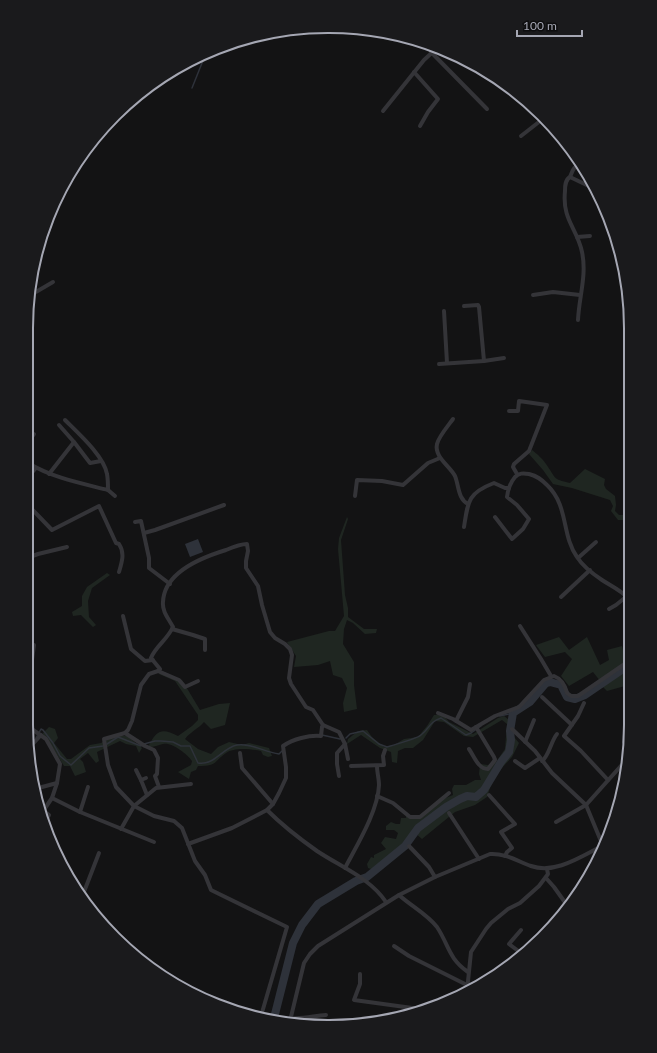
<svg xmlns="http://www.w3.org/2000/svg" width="657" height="1053" font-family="Lato,sans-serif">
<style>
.green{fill:#1f2621}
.water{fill:#2e323a}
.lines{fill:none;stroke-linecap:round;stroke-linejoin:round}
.stream{stroke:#2e323a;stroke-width:1.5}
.river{stroke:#2e323a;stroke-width:8}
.street{stroke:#343438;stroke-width:4}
.rim{fill:none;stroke:#a5a7b3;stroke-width:2}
</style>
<rect width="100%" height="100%" fill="#131314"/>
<!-- green -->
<g class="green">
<path d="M532 450C537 454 543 459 546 464 556 478 552 479 570 483L585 469 605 479 604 485 606 489 615 496 616 505 615 511 619 515H627L629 512V520H618L611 511 613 506 610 500 572 488 553 484 543 470 529 454Z"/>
<path d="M347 517 348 519 341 540 345 595 348 608V617L364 629H377L376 633 365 634 353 623 347 620 344 629 343 644 354 662V685L357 709 344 712 343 703 347 688 342 678 333 675 330 661 318 665 294 667 296 656 287 642 329 631H335L344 616 338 549 339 538Z"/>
<path d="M107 573 110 575 92 588 88 601 89 617 96 625 93 627 81 615 73 616 72 612 82 606V596L87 587Z"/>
<path d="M559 637 569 650 587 637 600 665 609 660 607 650 622 646 625 659 629 658V690L625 686 607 691 603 687 591 694V688L601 682 593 672 569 686 561 676 572 659 565 652 545 657 536 645Z"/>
<path d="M162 671 182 680 200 710 219 704 230 703 225 725 211 729 204 722C198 729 190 732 185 739L198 749 211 754 218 747 229 742 242 745 249 743 269 748 272 756 268 757 263 755 261 751C251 749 234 747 226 753 213 762 218 766 198 766L196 770 191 772 189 779 178 772 191 765 192 761C187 754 172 742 163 744 157 745 156 747 148 747 156 731 161 727 178 736L192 726 198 720V715L175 681 159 674Z"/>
<path d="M434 715H443L449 722 473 734 498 718 504 716 508 719 510 732 519 743 512 757 501 769 492 782 487 797 475 805 455 812 422 839 415 833 425 823 436 819 444 809H449L463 796 470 799 463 795 453 804 449 802 447 806 417 828 397 852 384 860 381 865 374 870 368 868 367 864 371 857 374 858V855L386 849 381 843 385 837 396 839 398 833 394 830H386V826L391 822 396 824H400L401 818H406V815L419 817 443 799 453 795 452 789 454 785H466L475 780H481L479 774 480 764 488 765 492 762V760L497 758 496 762 505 749 507 724 502 720 473 737 464 736 444 722 435 721 423 740 413 748H405L398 751 397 763 392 762 391 752 380 748 361 735 347 744 348 739 358 731 367 730 372 737 384 747 394 745 404 739 418 737 427 726Z"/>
<path d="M49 727 55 729 58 738 54 743 67 759H71L90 745 101 743 113 736H127L142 748 139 753 136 746 126 744 120 741 97 752 99 761 96 763 88 753 80 759 83 762 86 772 75 776 70 766H64L51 745 42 737 43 733Z"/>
</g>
<!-- water -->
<path class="water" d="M198 539 203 552 190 557 185 544Z"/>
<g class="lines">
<!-- stream -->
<g class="stream">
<path d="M192 88 206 53"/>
<path d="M500 716 513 713"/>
<path d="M322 735 340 739"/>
<path d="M36 738 41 729 43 730 53 743 60 756 71 765 89 748 103 746"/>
<path d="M346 738 350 734 363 731 379 744 387 747C394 745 418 738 421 735 430 728 429 722 441 718L466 735 471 733 481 726"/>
<path d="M107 744 118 737 141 746"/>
<path d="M144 744 155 741H161L173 742 181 746H190L198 763C214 766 222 748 237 745 252 743 264 752 279 754L282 751"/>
</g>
<!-- river -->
<path class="river" d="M274 1018 293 943 302 925 318 904 356 881 367 877 405 846 418 828 446 807 460 799 467 796 476 797 484 790 501 762 509 752 511 740 510 731 513 713 530 702 546 683 550 682 561 685 567 697 575 699 585 695 629 665"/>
<!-- street -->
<g class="street">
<path d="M431 52 487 109"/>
<path d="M414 72 438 99 428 112 420 126"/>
<path d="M383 111 424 60 437 48"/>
<path d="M521 136 544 118"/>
<path d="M570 177C573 170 573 166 581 165"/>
<path d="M577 237 590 236"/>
<path d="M533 295 553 292 580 295"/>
<path d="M29 296 53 282"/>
<path d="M464 306 478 305 479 307 484 361"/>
<path d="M444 311 447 363"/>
<path d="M578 320C579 297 587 275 582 252 577 228 562 220 565 191 565 186 565 180 570 177L595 189"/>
<path d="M28 334 32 333"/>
<path d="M439 364 484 361 504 358"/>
<path d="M509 411H518L519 401 547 405 529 451 514 464 513 467 517 474"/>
<path d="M453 419C448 426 439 436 437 444 434 457 450 466 455 476 459 486 458 499 468 504"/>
<path d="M65 420C78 433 104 456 107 474 108 479 108 484 108 490L115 496"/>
<path d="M59 425 74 442 90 463 101 461"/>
<path d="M28 442 34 434"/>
<path d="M28 463C53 478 80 483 108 490"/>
<path d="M49 474 74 442"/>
<path d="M27 478 36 468"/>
<path d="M355 496 357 480 382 481 403 485 428 463 440 458"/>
<path d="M27 504 52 530 99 506 116 543 119 544C125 553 122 562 119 572"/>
<path d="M495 517 512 539 523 529 529 519 517 505 507 497C508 489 510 483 515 477 519 473 523 473 529 474 537 476 541 479 547 485 569 506 561 534 577 557 582 565 593 574 602 580 611 586 621 590 629 599"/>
<path d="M135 522 141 521 149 558V568L170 584"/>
<path d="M464 527C468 501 468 493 494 483L505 488H509"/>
<path d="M144 533 155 530 224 505"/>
<path d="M27 558 38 554 67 547"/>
<path d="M578 558 596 542"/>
<path d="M625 594 629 590"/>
<path d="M561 597 590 570"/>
<path d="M609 609 616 605 627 596"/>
<path d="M123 616 131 649 145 661 153 660"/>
<path d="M520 626 541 659 551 676"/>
<path d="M172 629 193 635 205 639V650"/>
<path d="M158 671 179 680 185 687 198 681"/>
<path d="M26 676 30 675 34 645"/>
<path d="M542 697 572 725"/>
<path d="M584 703 578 716 564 736 581 751 608 780"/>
<path d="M438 713 453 719 471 730 495 716 519 707 544 680 554 676C562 679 565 685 567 693L571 696H578L629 661"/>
<path d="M456 721 468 697 470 684"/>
<path d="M26 725 46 739 60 764 57 783 52 798 41 814"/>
<path d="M512 729 535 751 552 773 586 805 603 846"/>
<path d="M628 729 625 734 624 742 629 746"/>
<path d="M125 733 145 746 154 750 158 758 157 774 155 776 159 787"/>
<path d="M525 742 534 720"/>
<path d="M30 747 41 735"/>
<path d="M469 749C474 756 478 769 488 769L495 760 494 757 476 727"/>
<path d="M240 753 242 768 273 804"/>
<path d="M515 761 525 768 540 758"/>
<path d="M542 761C549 756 551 741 557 734"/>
<path d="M351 766 384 765 383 756 385 750"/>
<path d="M136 770 141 780"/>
<path d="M339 776 337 764V753L345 744"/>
<path d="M146 778 141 780 147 795"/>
<path d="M42 787 57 783"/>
<path d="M489 795 515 824 501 832 512 848 507 852 505 856"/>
<path d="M377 796 393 803 410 817H420L449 793"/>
<path d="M52 798 80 812 154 842"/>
<path d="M267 810C282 825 300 839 317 851 341 867 370 878 386 902"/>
<path d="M44 811 49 815 44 826"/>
<path d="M80 812 88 787"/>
<path d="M449 813 479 859"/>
<path d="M556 822 586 805 628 758"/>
<path d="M121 829 134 806 156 788 191 784"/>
<path d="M188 844 232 828 267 810 273 804 279 793 286 778V767L283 746C293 739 309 735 321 736L322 727 323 725"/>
<path d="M409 846 429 867 435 877"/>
<path d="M345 868C357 845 378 811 379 785 379 779 377 772 377 766"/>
<path d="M546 878 554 887 569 908"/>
<path d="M399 895C411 906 427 914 437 927 449 945 448 958 468 972"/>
<path d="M82 897 99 853"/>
<path d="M521 930 509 944 521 953"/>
<path d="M394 946 409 956 467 985"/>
<path d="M360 974V984L354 1000 427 1010"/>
<path d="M467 991 471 952 486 929 491 923 508 909 520 903 539 886 548 874 547 869"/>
<path d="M261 1016 287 927 211 890 205 875 195 861 182 828 174 821 154 816 134 806 116 787 108 765 104 739 125 733 128 730 132 721 141 685 149 674 158 671 160 669 151 658C155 647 167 640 173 627 169 619 162 612 163 602 164 572 203 557 226 550 233 547 240 544 247 544L248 551 246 561V568L258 586 262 605 270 632 275 638 285 644 290 649 292 655 289 678 291 684 306 707 313 710 323 725 339 732 345 744 348 759"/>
<path d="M291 1018C304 1019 313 1016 326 1015"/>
<path d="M290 1021 304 963 310 954 318 946 399 895 435 877 490 854C505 853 517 861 531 866 556 875 583 855 606 844"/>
</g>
</g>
<!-- crop -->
<path d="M0 0H657V1053H0ZM328 33H329A295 295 0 0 1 624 328V725A295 295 0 0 1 329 1020H328A295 295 0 0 1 33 725V328A295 295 0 0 1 328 33Z" fill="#1a1a1c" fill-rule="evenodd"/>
<path class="rim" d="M328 33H329A295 295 0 0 1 624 328V725A295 295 0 0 1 329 1020H328A295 295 0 0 1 33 725V328A295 295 0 0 1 328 33Z"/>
<!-- scale -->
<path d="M517 30v6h65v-6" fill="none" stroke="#a5a7b3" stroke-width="2"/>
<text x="523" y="30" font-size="12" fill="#a5a7b3" stroke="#0e0e0f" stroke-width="3" paint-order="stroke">100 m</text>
</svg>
